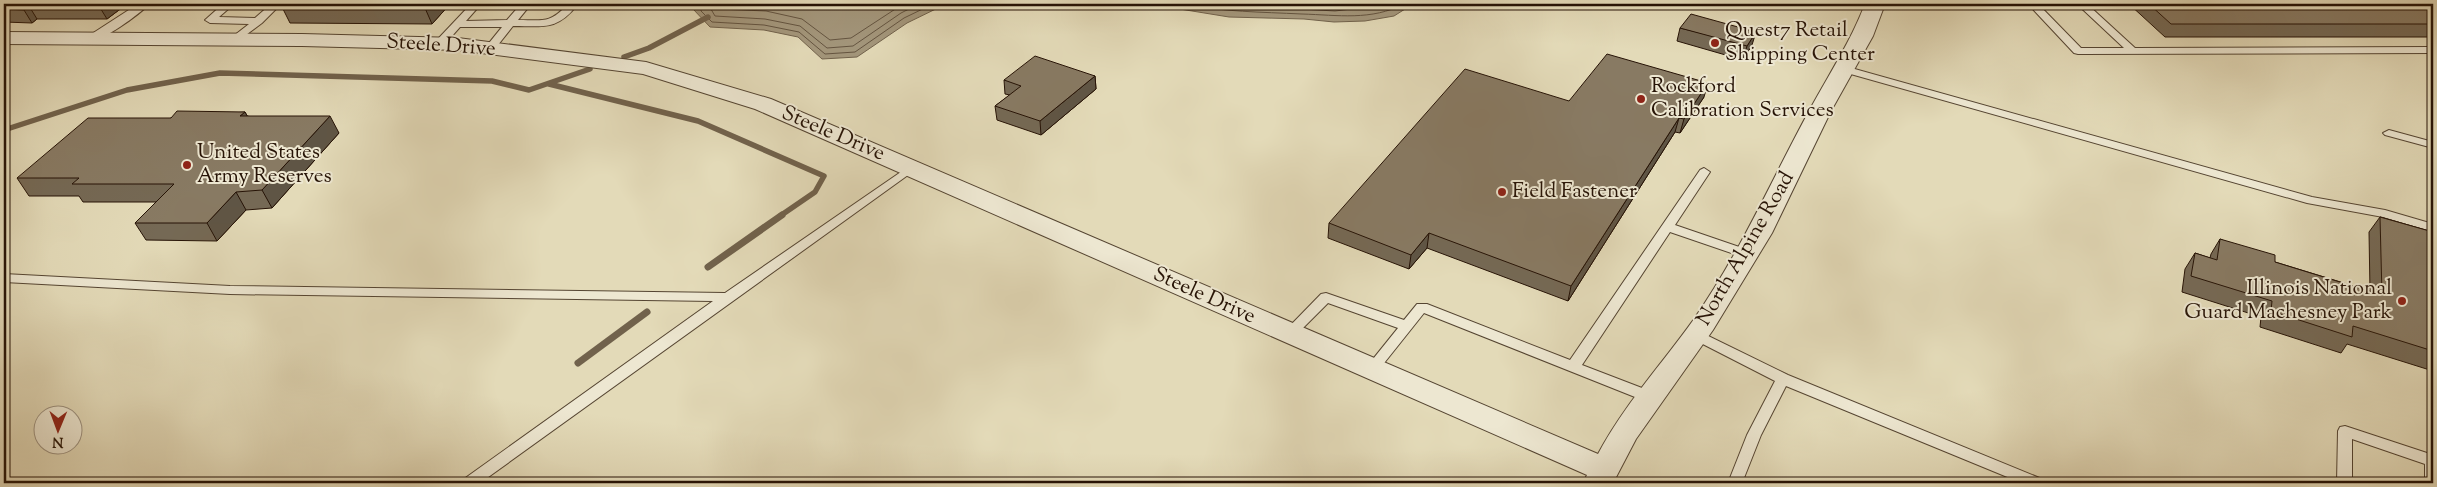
<svg xmlns="http://www.w3.org/2000/svg" width="2437" height="487" font-family="'Sorts Mill Goudy',serif">
<style>
.water{fill:#a3967b;stroke:#71624c}
.lines{fill:none;stroke-linecap:round;stroke-linejoin:round}
.shore{stroke:#645440;stroke-width:1}
.stream-far1{stroke:#71624c;stroke-width:5.5}
.stream{stroke:#71624c;stroke-width:7}
.service-casing{stroke:#554532;stroke-width:2}
.minor-casing{stroke:#554532;stroke-width:2}
.service{fill:#ede7d1;fill-rule:evenodd}
.minor{fill:#ede7d1;fill-rule:evenodd}
.wall{fill:#756955;stroke:#261306}
.shaded-wall{fill:#5f5545;stroke:#261306}
.building{fill:#887a63;stroke:#261306}
.poi-dot{fill:#8f2418;stroke:#ede7d1;stroke-width:2}
.labels{text-anchor:middle;dominant-baseline:central;stroke-width:4;stroke-linejoin:round;paint-order:stroke}
.poi-label{font-size:21px;fill:#261306;stroke:#ede7d1;text-anchor:start}
.street-label{font-size:21px;fill:#261306;stroke:#ede7d1}
</style>
<rect width="100%" height="100%" fill="#e3dab8"/>
<filter id="stains"><feTurbulence type="fractalNoise" baseFrequency=".004" numOctaves="4"/><feColorMatrix values="0 0 0 0 .2 0 0 0 0 .09 0 0 0 0 .02 0 0 0 .5 -.17"/></filter>
<radialGradient id="worn" r=".72"><stop offset=".6" stop-color="#630" stop-opacity="0"/><stop offset="1" stop-color="#630" stop-opacity=".3"/></radialGradient>
<!-- water -->
<g class="water">
<path d="M699 4H946L907 23 857 57 822 59 798 37 764 30 710 27 693 9Z"/>
<path d="M1149 4H1413L1394 16 1365 21 1334 22 1304 19 1229 17Z"/>
</g>
<g class="lines">
<!-- shore -->
<g class="shore">
<path d="M702 4 701 11 712 22 764 25 799 32 825 54 855 52 904 18 933 4"/>
<path d="M708 4 715 16 765 19 800 26 827 48 853 46 901 13 919 4"/>
<path d="M716 4 719 9 766 11 802 19 830 40 851 38 903 4"/>
<path d="M1183 4C1225 12 1260 12 1302 14 1338 15 1371 21 1404 4"/>
<path d="M1217 4 1335 11 1392 4"/>
</g>
<!-- stream-far1 -->
<g class="stream-far1">
<path d="M624 57 649 48 708 17"/>
<path d="M549 84 698 121 824 176 815 192 780 216"/>
<path d="M4 130 127 90 220 73 492 81 529 90 590 69"/>
</g>
<!-- stream -->
<g class="stream">
<path d="M708 267 782 215"/>
<path d="M578 363 647 312"/>
</g>
<!-- service casing -->
<g class="service-casing">
<g id="service">
<path d="M138 4H149C140 14 99 44 87 41V37Z"/>
<path d="M223 4H234L219 17 255 18 271 4H281L262 23 235 43 230 40 231 38 249 24 210 23 205 20Z"/>
<path d="M471 4H481L466 21 507 20 521 4H531L518 20C543 20 550 24 568 4H578C557 31 544 26 513 26L494 50H486L485 48 502 27H460L444 45H436V41Z"/>
<path d="M2028 4H2038L2081 48H2124L2077 4H2087L2135 48 2433 47V53L2078 54 2074 53Z"/>
<path d="M1844 66 2312 197 2385 210 2433 224V232L2383 217 2307 203 1840 71V67Z"/>
<path d="M2389 130 2433 142V148L2385 135 2383 133Z"/>
<path d="M911 165 915 166 917 168 915 170 480 483H461L464 479 713 301 230 294 4 282V274L230 286 725 293Z"/>
<path d="M1704 168 1710 172 1675 225 1751 251 1753 254 1751 257H1743L1670 232 1582 365 1655 393 1657 397 1655 401H1645L1424 313 1377 372H1367L1365 369 1398 328 1328 303 1295 336H1285L1283 333 1321 294 1326 293 1404 320 1417 304H1427L1570 360 1700 170Z"/>
<path d="M1696 330 1788 375 2042 479 2045 483H2022L1786 386 1761 435 1742 483H1728L1747 435 1775 381 1691 338 1689 335 1691 332Z"/>
<path d="M2345 426 2433 455V483H2427L2425 481V464L2352 439V483H2337L2338 431 2340 427Z"/>
</g>
</g>
<!-- minor casing -->
<g class="minor-casing">
<path id="minor" d="M1865 4H1885L1873 36 1831 111 1772 233 1713 330 1636 439 1613 483H1583L1587 475 755 109 643 74 458 50 302 46 4 44V32L302 34 458 38 646 62 771 99 1598 454C1624 405 1662 364 1694 319 1740 253 1771 181 1809 111 1829 74 1850 43 1865 4Z"/>
</g>
<!-- service -->
<use href="#service" class="service"/>
<!-- minor -->
<use href="#minor" class="minor"/>
</g>
<!-- wall -->
<g class="wall">
<path d="M4 4H127L107 19H37L32 23 4 22Z"/>
<path d="M286 4H450L432 24 290 23 282 7Z"/>
<path d="M1781 4H1798L1797 6Z"/>
<path d="M2129 4H2426L2433 9V37H2165Z"/>
<path d="M1680 28 1752 45 1743 60 1677 41Z"/>
<path d="M1095 76 1096 89 1041 135 997 120 995 106 1010 95 1005 94 1004 80Z"/>
<path d="M1704 97 1680 133 1675 132 1568 301 1427 248 1409 269 1328 238 1329 223Z"/>
<path d="M245 112 247 116 339 133 272 208 246 210 217 241 146 240 135 223 156 202H83L79 196H29L17 178 171 118Z"/>
<path d="M2380 217 2433 232V371L2347 344 2341 353 2260 327 2261 317 2182 292 2185 269 2195 253 2210 258 2211 254 2220 239 2275 262 2370 291 2369 232Z"/>
</g>
<!-- shaded-wall -->
<g class="shaded-wall">
<path d="M103 4H127L107 19 99 6Z"/>
<path d="M429 4H450L432 24 425 8Z"/>
<path d="M29 6 37 19 32 23 24 10Z"/>
<path d="M1756 32 1752 45 1743 60 1747 46Z"/>
<path d="M1095 76 1096 89 1041 135 1040 121Z"/>
<path d="M1708 83 1704 97 1680 133 1684 119Z"/>
<path d="M245 112 254 128 240 116Z"/>
<path d="M330 116 339 133 272 208 262 190Z"/>
<path d="M1679 118 1675 132 1568 301 1571 286Z"/>
<path d="M236 192 246 210 217 241 207 223Z"/>
<path d="M1429 233 1427 248 1409 269 1411 255Z"/>
</g>
<!-- building -->
<g class="building">
<path d="M4 4H103L99 6H29L24 10 4 9Z"/>
<path d="M286 4H429L425 8 282 7Z"/>
<path d="M2149 4H2426L2433 9V24H2171Z"/>
<path d="M1691 14 1756 32 1747 46 1680 28Z"/>
<path d="M1607 54 1708 83 1684 119 1679 118 1571 286 1429 233 1411 255 1329 223 1465 69 1569 101Z"/>
<path d="M1035 56 1095 76 1040 121 995 106 1021 86 1004 80Z"/>
<path d="M177 111 245 112 240 116H330L262 190 236 192 207 223H135L174 184H72L79 178H17L88 118H171Z"/>
<path d="M2380 217 2433 232V351L2353 326 2352 337 2271 311 2272 301 2191 276 2195 253 2217 260 2220 239 2275 255V262L2382 295Z"/>
</g>
<!-- markers -->
<g class="poi-dot">
<circle cx="1715" cy="43" r="5"/>
<circle cx="1641" cy="99" r="5"/>
<circle cx="187" cy="165" r="5"/>
<circle cx="1502" cy="192" r="5"/>
<circle cx="2402" cy="301" r="5"/>
</g>
<g class="labels">
<!-- poi labels -->
<g class="poi-label">
<text x="1725" y="31">Quest7 Retail<tspan x="1725" dy="24">Shipping Center</tspan></text>
<text x="1651" y="87">Rockford<tspan x="1651" dy="24">Calibration Services</tspan></text>
<text x="197" y="153">United States<tspan x="197" dy="24">Army Reserves</tspan></text>
<text x="1512" y="192">Field Fastener</text>
<text x="2392" y="289" text-anchor="end">Illinois National<tspan x="2392" dy="24">Guard Machesney Park</tspan></text>
</g>
<!-- street labels -->
<g class="street-label">
<text transform="translate(441 46) rotate(4)">Steele Drive</text>
<text transform="translate(833 134) rotate(23)">Steele Drive</text>
<text transform="translate(1746 249) rotate(-60)">North Alpine Road</text>
<text transform="translate(1204 296) rotate(24)">Steele Drive</text>
</g>
</g>
<!-- margin -->
<rect width="2437" height="487" fill="none" stroke="#e3dab8" stroke-width="20"/>
<rect x="5" y="5" width="2427" height="477" fill="none" stroke="#261306" stroke-width="2.5"/>
<rect x="10" y="10" width="2417" height="467" fill="none" stroke="#261306"/>
<!-- north arrow -->
<g transform="translate(58 430) rotate(181)"><circle r="24" fill="#ede7d1" stroke="#9d9280"/>
<path d="M0-4L9 19L0 12L-9 19Z" fill="#8f2418"/>
<text y="-8" font-size="14" font-weight="bold" text-anchor="middle" fill="#261306">N</text>
</g>
<rect width="100%" height="100%" filter="url(#stains)"/>
<rect width="100%" height="100%" fill="url(#worn)"/>
</svg>
